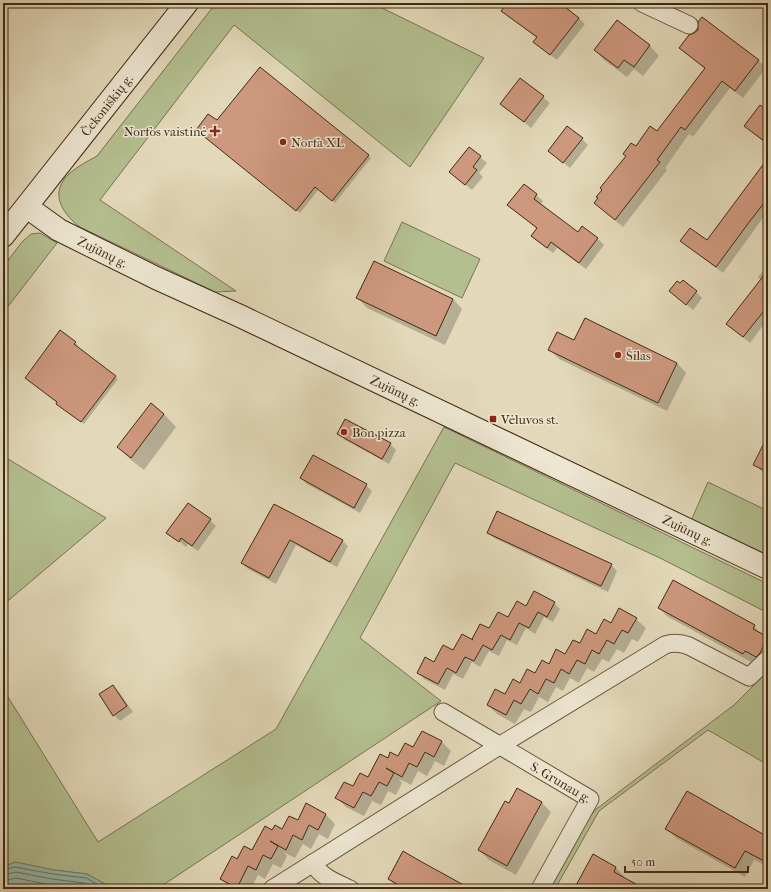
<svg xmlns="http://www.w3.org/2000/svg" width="771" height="892" font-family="'IM FELL French Canon',serif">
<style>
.green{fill:#b4bf90;stroke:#7a7451}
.water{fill:#95baad;stroke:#73806f}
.shadow{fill:#0003}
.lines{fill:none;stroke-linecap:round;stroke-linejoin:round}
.shore{stroke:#6b7260;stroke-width:1}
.building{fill:#ce987e;stroke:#412a12}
.minor-casing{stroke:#6a563c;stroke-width:19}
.secondary-casing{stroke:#412a12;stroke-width:24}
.minor{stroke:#ede6d2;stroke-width:17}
.secondary{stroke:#ede6d2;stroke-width:22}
.poi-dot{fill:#8f2418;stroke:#ede6d2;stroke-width:1.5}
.labels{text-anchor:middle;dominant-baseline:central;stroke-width:3;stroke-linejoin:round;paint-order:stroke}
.street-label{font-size:13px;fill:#412a12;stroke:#ede6d2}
.poi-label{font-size:13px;fill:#412a12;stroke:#ede6d2;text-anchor:start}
</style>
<rect width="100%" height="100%" fill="#e3d9ba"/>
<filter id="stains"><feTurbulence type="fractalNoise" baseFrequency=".005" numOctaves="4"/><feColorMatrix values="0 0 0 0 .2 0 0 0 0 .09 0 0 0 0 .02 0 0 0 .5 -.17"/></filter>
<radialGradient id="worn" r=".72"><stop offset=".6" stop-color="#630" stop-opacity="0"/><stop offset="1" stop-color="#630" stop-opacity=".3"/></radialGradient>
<!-- green -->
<g class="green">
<path d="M216 3H372L484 58 410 167 234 25 100 200 236 291 215 292 78 226C61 211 49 192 70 173 78 166 88 161 97 156Z"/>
<path d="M402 222 480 259 462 298 384 261Z"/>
<path d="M40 233 57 243 3 313V267L22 242 31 234Z"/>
<path d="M444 427 768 584V613L660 558 455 463 360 638 441 701 157 889H114L87 874 54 870 15 862 3 867V689L98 842 276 729Z"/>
<path d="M3 456 106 518 3 605Z"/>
<path d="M708 482 768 511V560L690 523Z"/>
<path d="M768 671V765L708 730 599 811 555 889H549L585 823 595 810 734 705Z"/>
</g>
<!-- water -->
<path class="water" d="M15 862 54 870 87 874 114 889H3V867Z"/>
<!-- shadow -->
<g class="shadow">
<path d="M509 3H543L579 18 585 24 557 60 541 48 537 38 509 17 503 11Z"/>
<path d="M617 21 650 46 659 56 643 76 634 69 627 77 604 60 595 50Z"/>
<path d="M680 48 758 60 766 68 743 98 730 88 693 137 689 134 665 168 667 170 623 227 603 210 636 147 657 133 705 69Z"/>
<path d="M520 79 550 103 531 128 502 104Z"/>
<path d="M768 113V145L745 126Z"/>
<path d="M217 122 368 155 371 158 335 203 319 189 300 213 200 132Z"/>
<path d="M582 139 588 145 570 168 556 157Z"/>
<path d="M470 148 487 163 479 173 483 177 472 190 457 178Z"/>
<path d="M768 160V211L723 273 688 247 682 241H707Z"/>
<path d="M524 185 543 201 540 205 578 233 597 238 604 245 586 269 557 248 553 253 538 242 532 236 537 229 509 205Z"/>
<path d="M375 262 453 299 462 309 445 345 367 308 358 298Z"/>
<path d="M768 264V319L750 343 734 330 761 280 758 277Z"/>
<path d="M670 291 696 292 702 298 693 310Z"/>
<path d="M60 332 75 343 78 346 77 348 118 379 84 424 26 378Z"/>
<path d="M574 341 677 363 686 373 667 411 559 359 550 350Z"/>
<path d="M151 404 164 414 176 427 144 470 131 460 118 447Z"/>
<path d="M339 434 390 444 396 450 389 464 345 440Z"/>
<path d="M768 437V474L761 471 755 464Z"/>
<path d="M301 478 366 485 372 491 360 513 307 484Z"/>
<path d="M275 505 342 540 348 546 337 567 296 545 276 584 248 569 242 563Z"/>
<path d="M210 520 216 526 198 551 188 544 186 547 168 532Z"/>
<path d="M488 532 611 565 617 571 608 592 494 538Z"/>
<path d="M554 603 560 609 553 622 544 617 535 634 526 628 517 645 507 640 499 656 489 651 480 667 472 662 463 679 453 674 445 690 424 679 418 672 454 652 476 643 490 630 527 607Z"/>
<path d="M659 608 754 626 763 636 768 638 757 656 759 657 768 640V663L766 666 754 659 753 663 668 617Z"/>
<path d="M636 619 646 628 638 642 632 639 624 653 617 649 609 662 602 659 594 672 587 668 579 683 570 678 563 691 556 687 548 702 539 697 531 712 524 709 515 724 497 714 488 705 505 695 535 674 597 635 611 624Z"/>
<path d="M113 686 119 692 133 712 120 721 114 715Z"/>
<path d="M422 732 442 742 451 751 444 766 435 761 427 776 418 771 411 785 399 779 402 783 396 795 388 791 381 805 372 801 364 816 346 807 337 798 368 778 388 759 399 758 414 749Z"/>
<path d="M517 789 542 803 551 812 516 875 489 860 479 850Z"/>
<path d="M306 805 326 815 335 824 328 839 319 834 311 849 303 844 295 858 283 852 287 856 281 868 273 864 265 879 258 875 251 889H232L221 879 238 860 252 851 273 831H283L298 822Z"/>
<path d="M666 828 768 838V867L754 860 745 877 676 838Z"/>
<path d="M616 868 625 877 624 879 640 889H579Z"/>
<path d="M389 879 470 889H399Z"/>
</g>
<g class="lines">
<!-- shore -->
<g class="shore">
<path d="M3 870 15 867 53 874 86 878 106 889"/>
<path d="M3 875 16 872 52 879 84 883 96 889"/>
<path d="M3 881 16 878 51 885 84 889"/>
</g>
</g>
<!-- building -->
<g class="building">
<path d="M507 3H560L579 18 550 55 533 42 537 37 501 11Z"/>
<path d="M702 17 759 60 735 91 722 81 685 130 681 127 657 160 660 162 615 220 594 203 598 198 596 197 602 190 600 188 626 156 623 154 631 143 636 146 650 126 657 131 705 68 679 48 689 35 694 33 698 30V22Z"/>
<path d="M617 20 650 45 634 67 624 60 618 68 594 50Z"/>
<path d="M260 67 369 155 332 201 315 187 296 211 196 130 208 114 217 120Z"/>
<path d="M520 78 544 96 524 122 500 104Z"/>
<path d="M760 105 768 111V144L744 126Z"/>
<path d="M567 126 583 138 563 163 548 151Z"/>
<path d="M469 147 481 156 473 167 477 170 465 185 449 172Z"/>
<path d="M768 158V198L750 221 716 267 680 241 690 228 707 240Z"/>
<path d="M524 184 537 194 534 199 578 232 582 226 598 238 579 263 551 242 547 248 531 236 537 228 507 205Z"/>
<path d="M374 261 453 299 436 336 356 298Z"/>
<path d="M768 270V306L743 337 726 324Z"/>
<path d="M683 280 697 291 686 305 669 291 677 281 680 283Z"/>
<path d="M585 318 677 363 658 403 548 350 557 332 574 340Z"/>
<path d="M60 330 76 342 74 344 116 376 81 422 56 404 57 402 25 378Z"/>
<path d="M151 403 164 414 131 458 117 447Z"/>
<path d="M345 419 391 443 382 459 337 434Z"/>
<path d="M768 435V472L753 465Z"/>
<path d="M313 455 367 484 354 508 300 478Z"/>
<path d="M188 503 211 519 192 546 181 538 179 542 166 533Z"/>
<path d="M274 504 343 540 330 562 290 540 269 578 241 563Z"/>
<path d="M497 511 612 564 601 586 487 533Z"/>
<path d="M673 580 755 625 753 629 768 637 760 653 756 657 745 651 743 654 658 608Z"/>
<path d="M534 591 555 602 547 617 538 612 529 628 519 623 510 640 501 635 492 650 483 645 474 661 465 657 456 673 447 668 438 684 417 673 425 657 434 662 443 645 453 650 462 634 473 640 472 639 480 624 489 628 498 612 508 617 517 601 526 606Z"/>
<path d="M619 608 637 618 628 633 622 630 614 644 607 640 599 654 592 650 585 664 577 660 569 674 561 669 554 683 546 679 538 694 530 689 521 704 514 700 506 715 487 705 495 689 505 694 513 679 520 683 527 669 535 673 542 660 549 664 556 649 565 654 573 640 580 643 587 629 596 634 604 619 611 623Z"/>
<path d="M113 685 127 706 113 716 99 694Z"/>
<path d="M422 731 442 741 434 757 425 752 417 767 409 763 402 777 386 768 394 773 387 786 379 782 371 796 363 792 354 808 335 798 344 782 353 786 360 773 368 777 380 754 388 758 390 752 398 756 405 743 413 747Z"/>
<path d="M517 788 542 802 507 866 478 850 505 801 509 803Z"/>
<path d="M687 791 768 837V863L745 851 735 868 665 829Z"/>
<path d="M306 803 326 814 318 830 309 825 302 840 293 835 286 850 270 841 278 846 271 859 263 855 256 870 248 866 237 888 220 879 232 856 237 859 244 846 252 850 265 826 272 830 275 825 282 829 289 816 298 820Z"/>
<path d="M403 851 420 861 471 889H406L388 879Z"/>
<path d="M593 854 616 867 614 872 645 889H574Z"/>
</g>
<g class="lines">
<!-- minor casing -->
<g class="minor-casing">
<g id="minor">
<path d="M642 3 689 25"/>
<path id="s1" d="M443 712 590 799 540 889"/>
<path d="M313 863C321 877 335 882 350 889"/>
<path d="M272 889 499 746 665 645C674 642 681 643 689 646L749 677 768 659"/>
</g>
</g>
<!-- secondary casing -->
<g class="secondary-casing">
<g id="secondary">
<path id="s2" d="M27 207 59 230 156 278 240 316 768 568"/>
<path id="s3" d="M3 236 187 3"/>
</g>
</g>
<!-- minor -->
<use href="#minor" class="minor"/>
<!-- secondary -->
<use href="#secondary" class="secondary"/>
</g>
<!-- markers -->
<g class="poi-dot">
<path d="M213 125h4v4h4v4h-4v4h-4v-4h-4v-4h4z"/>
<circle cx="283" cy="142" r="4"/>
<circle cx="618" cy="355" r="4"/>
<rect x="489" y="415" width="8" height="8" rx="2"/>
<circle cx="344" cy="432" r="4"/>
</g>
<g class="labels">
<!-- street labels -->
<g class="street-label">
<text stroke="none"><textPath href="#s3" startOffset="167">Čekoniškių g.</textPath></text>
<text stroke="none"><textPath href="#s2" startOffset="88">Zujūnų g.</textPath></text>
<text stroke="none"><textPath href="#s2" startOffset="412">Zujūnų g.</textPath></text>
<text stroke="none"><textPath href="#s2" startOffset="736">Zujūnų g.</textPath></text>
<text stroke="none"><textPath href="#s1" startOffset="137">S. Grunau g.</textPath></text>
</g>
<!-- poi labels -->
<g class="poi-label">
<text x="207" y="131" text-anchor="end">Norfos vaistinė</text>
<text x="291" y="142">Norfa XL</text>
<text x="626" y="355">Šilas</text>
<text x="501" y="419">Vėluvos st.</text>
<text x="352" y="432">Bon pizza</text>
</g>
</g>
<!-- margin -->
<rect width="771" height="892" fill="none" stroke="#e3d9ba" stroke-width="16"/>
<rect x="4" y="4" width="763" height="884" fill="none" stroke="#412a12" stroke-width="2"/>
<rect x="8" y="8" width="755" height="876" fill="none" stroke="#412a12"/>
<!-- scale -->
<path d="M625 866v6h123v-6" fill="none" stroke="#412a12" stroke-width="2"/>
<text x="631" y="866" font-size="12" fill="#412a12" stroke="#ede6d2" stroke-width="3" paint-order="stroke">50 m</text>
<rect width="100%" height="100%" filter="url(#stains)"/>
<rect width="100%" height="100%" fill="url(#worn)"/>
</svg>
